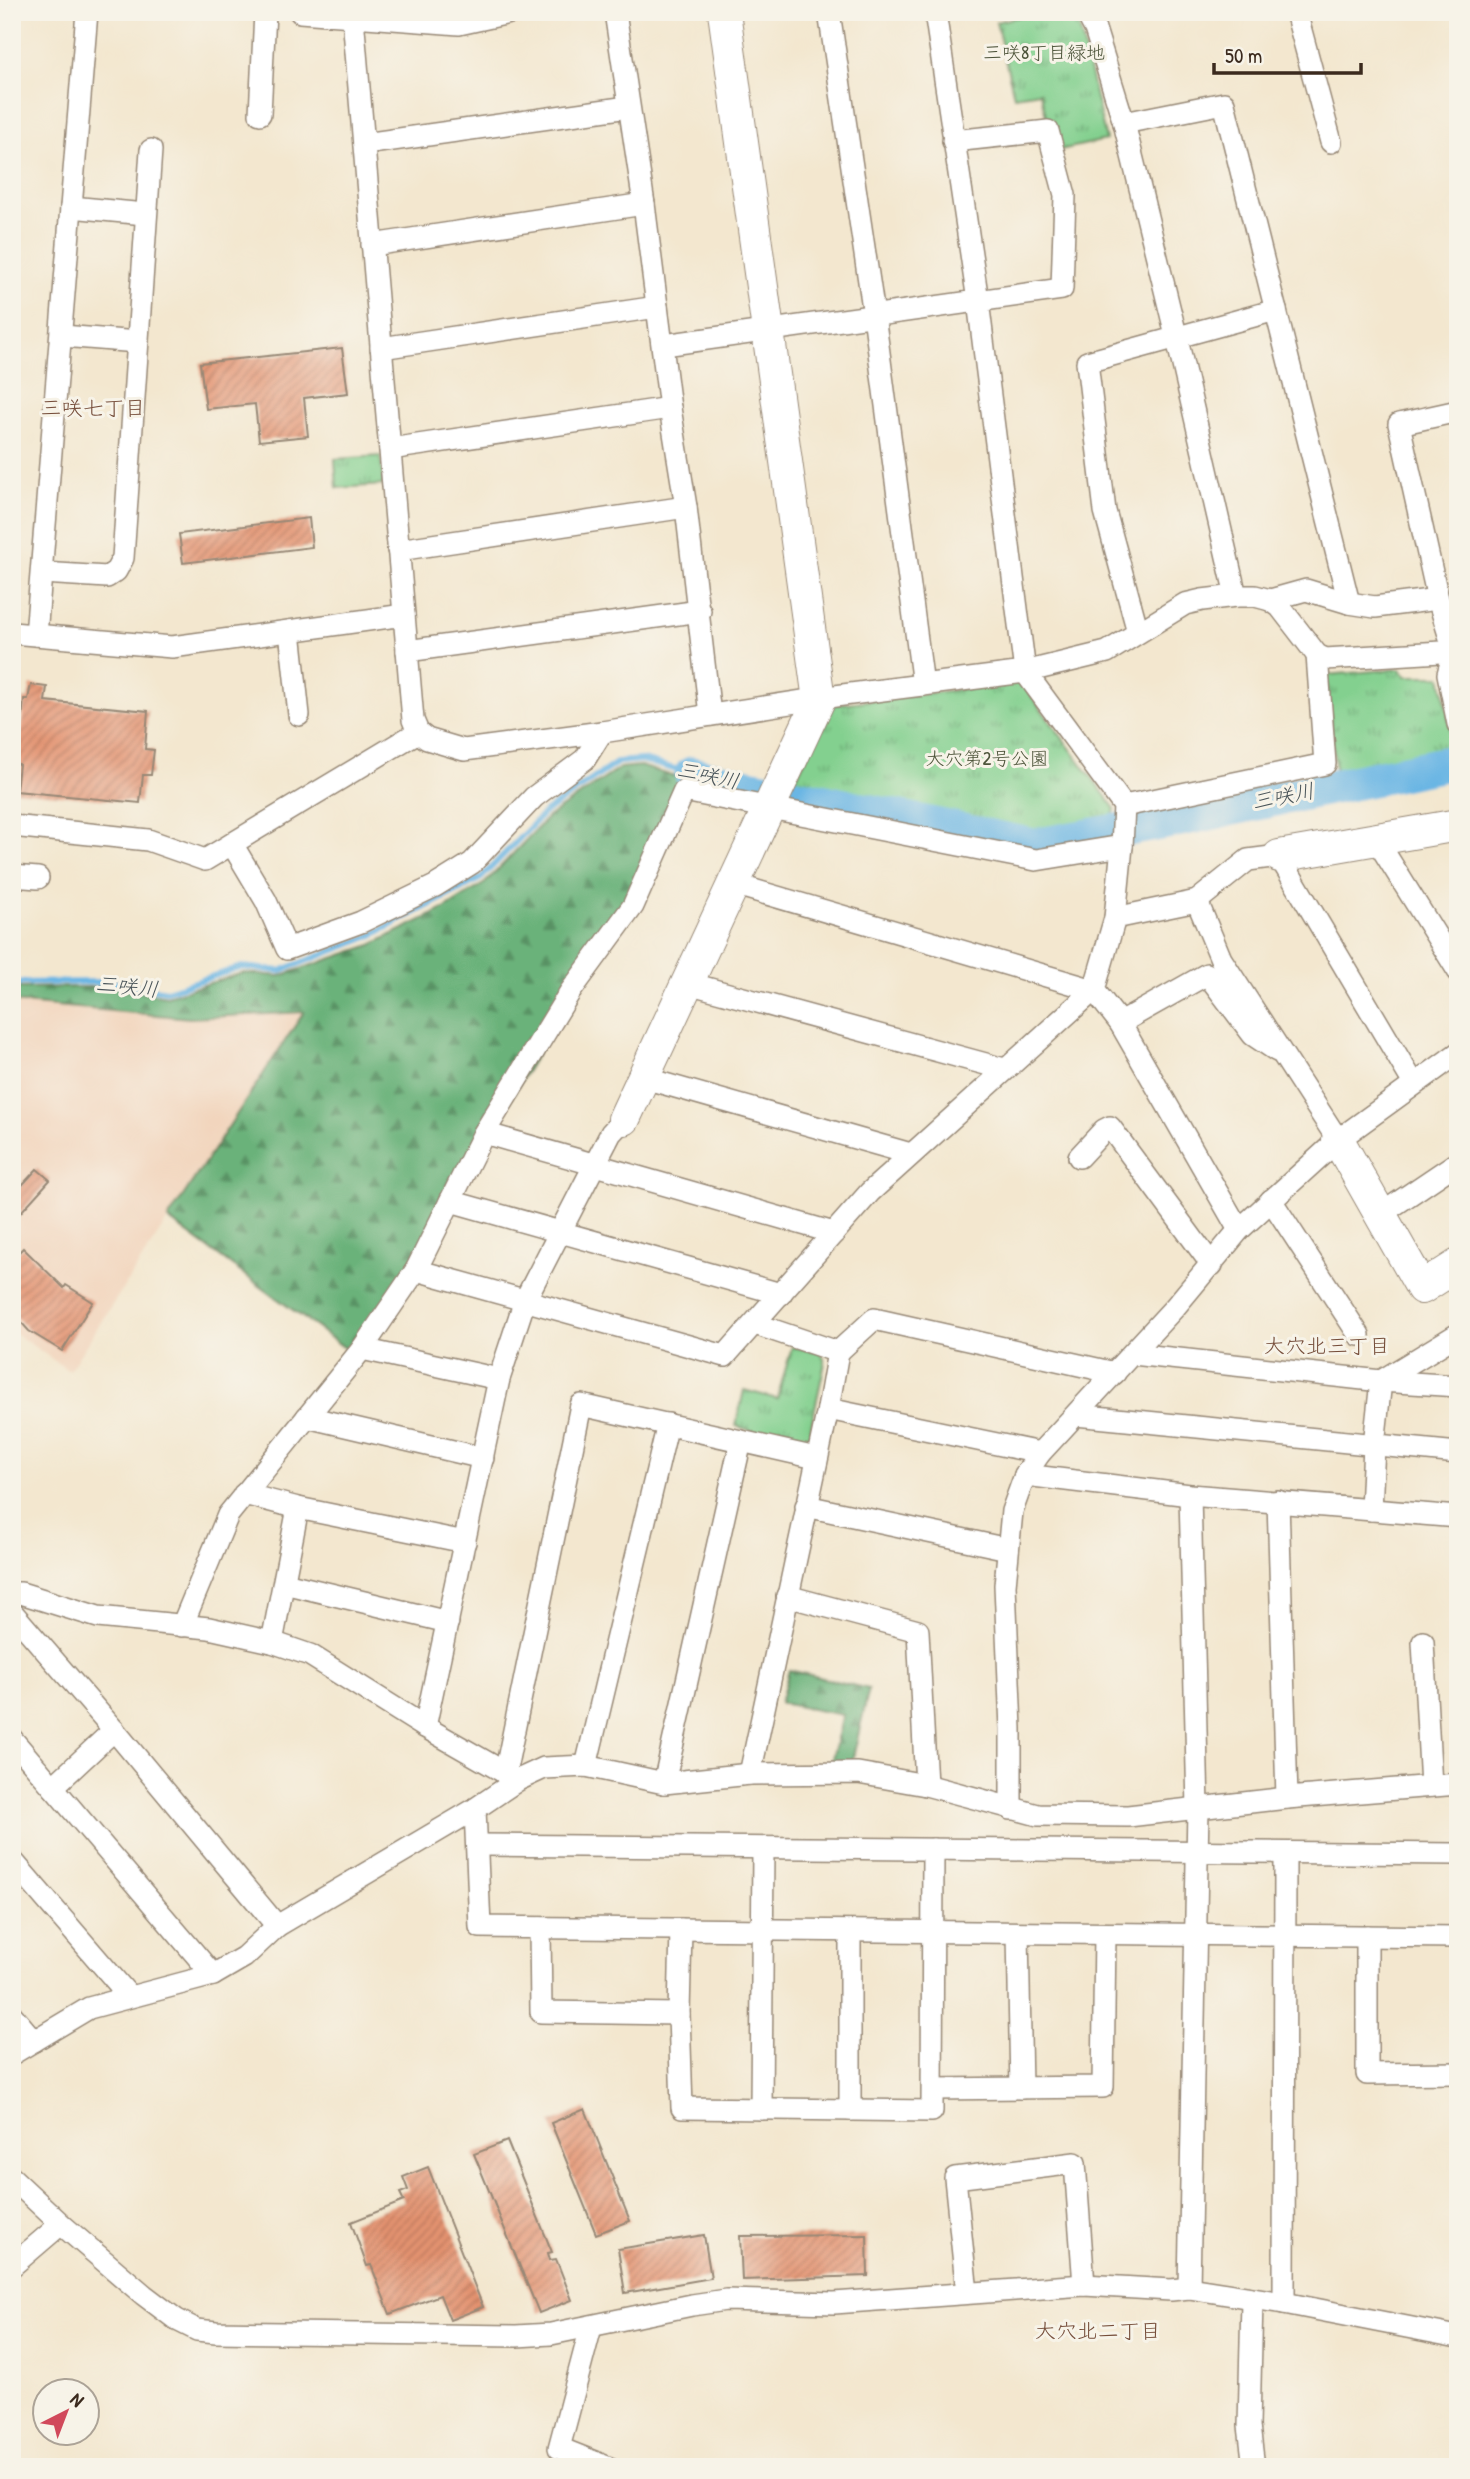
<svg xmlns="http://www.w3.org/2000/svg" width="1470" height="2479" font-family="'Patrick Hand','Klee One',sans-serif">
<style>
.built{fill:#f2d5bd}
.forest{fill:url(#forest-firs);stroke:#526e4c;stroke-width:2}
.park{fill:url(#park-tufts);stroke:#5f7d56;stroke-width:2}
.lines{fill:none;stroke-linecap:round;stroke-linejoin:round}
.stream{stroke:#6bb6e4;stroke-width:6}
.river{stroke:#6bb6e4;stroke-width:35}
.building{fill:url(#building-hatch)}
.street-casing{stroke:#978876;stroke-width:24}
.secondary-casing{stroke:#978876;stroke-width:34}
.street{stroke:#fff;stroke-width:21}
.secondary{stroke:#fff;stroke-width:32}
.labels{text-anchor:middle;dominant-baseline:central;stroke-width:6;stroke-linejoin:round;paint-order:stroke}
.park-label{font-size:19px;fill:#4d543a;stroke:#f7f3e8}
.neighbourhood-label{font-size:21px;fill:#764e3b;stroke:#f7f3e8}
.water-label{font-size:21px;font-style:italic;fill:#495459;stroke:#f7f3e8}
</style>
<defs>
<pattern id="forest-firs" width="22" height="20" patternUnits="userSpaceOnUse" patternTransform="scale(1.75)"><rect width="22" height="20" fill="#6ab27a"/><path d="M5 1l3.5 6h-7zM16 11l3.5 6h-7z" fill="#589163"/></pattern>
<pattern id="park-tufts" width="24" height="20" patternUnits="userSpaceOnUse" patternTransform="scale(1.75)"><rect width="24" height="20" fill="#83d08f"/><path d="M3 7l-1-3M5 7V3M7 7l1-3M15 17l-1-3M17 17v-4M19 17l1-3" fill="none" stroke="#6ca974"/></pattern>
<pattern id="building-hatch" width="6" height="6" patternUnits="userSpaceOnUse" patternTransform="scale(1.75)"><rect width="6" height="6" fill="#e39270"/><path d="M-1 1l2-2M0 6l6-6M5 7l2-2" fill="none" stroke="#b9775b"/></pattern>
</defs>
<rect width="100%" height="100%" fill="#f7f3e8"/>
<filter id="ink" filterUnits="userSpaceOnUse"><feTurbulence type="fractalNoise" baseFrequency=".0143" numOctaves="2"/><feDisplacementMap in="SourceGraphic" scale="14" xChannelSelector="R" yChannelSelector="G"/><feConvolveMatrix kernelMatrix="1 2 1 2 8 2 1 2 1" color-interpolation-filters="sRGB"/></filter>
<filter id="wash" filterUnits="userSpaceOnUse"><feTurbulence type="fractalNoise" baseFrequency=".00686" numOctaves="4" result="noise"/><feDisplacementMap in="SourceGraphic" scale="28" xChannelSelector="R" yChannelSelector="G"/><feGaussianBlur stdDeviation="1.57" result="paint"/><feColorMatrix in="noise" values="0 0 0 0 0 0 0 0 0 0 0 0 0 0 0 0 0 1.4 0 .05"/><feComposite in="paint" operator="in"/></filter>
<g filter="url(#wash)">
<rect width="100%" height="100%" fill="#f3e7cf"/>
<!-- built -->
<path class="built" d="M12 1002 190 1018 304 1011 69 1371 12 1331Z"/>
<!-- forest -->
<g class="forest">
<path d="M640 766 683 779 629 898 410 1268 349 1351 168 1219 304 1012 190 1018 12 1002V988L106 987 167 996 243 973 280 976 371 945 444 909 485 883 548 817 620 768Z"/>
<path d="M789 1670 869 1689 849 1774 829 1771 843 1715 780 1703Z"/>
</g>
<!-- park -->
<g class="park">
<path d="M1039 12H1070L1079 26 1106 140 1055 151 1040 92 1014 96 996 22Z"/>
<path d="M381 456 383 485 337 488 335 459Z"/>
<path d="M1400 669 1406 676H1441L1455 755 1336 775 1326 675Z"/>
<path d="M1021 682 1115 809 1111 823 1034 840 790 790 832 705Z"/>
<path d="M792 1347 821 1352 825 1362 809 1436 801 1444 736 1426 744 1390 777 1399Z"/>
</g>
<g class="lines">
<!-- stream -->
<path class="stream" d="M12 983 109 982 167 991 242 967 280 971 368 937 481 878 545 812 618 762 642 760 692 774"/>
<!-- river -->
<path class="river" d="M692 774 1034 846 1161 823 1458 761"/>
</g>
<g id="blocks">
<!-- building -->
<g class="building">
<path d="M342 348 348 393 304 398 308 436 259 441 255 404 206 409 200 363Z"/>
<path d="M309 518 312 547 183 563 179 534Z"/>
<path d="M31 685 47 687 45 701 148 711 145 749 154 750 151 775H143L140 803 16 791 19 764 12 763V738L20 739 24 699H28Z"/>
<path d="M37 1169 50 1180 12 1222V1196Z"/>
<path d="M23 1248 64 1288 66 1285 93 1302 62 1351 29 1331 12 1312V1259Z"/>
<path d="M585 2109 630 2221 596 2234 551 2123Z"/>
<path d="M507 2141 552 2252 548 2253 550 2260 556 2259 572 2300 539 2313 474 2154Z"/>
<path d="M428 2167 483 2307 450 2320 440 2295 390 2314 371 2265 367 2266 351 2222 404 2201 400 2193 408 2190 403 2177Z"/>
<path d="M704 2235 711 2278 625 2293 618 2249Z"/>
<path d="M867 2235 868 2276 742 2280 740 2236Z"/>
</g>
</g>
</g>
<g filter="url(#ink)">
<use href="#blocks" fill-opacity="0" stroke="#978876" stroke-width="2"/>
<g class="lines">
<!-- street casing -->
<g class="street-casing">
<g id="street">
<path d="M300 12 459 24 514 12"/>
<path d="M615 12 644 204 670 408 686 507 710 715"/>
<path d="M829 12 874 315 923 685"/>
<path d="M1086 12 1095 29 1124 123 1177 339 1236 596"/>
<path d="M1296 12 1331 142"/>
<path d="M353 17 413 720 418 732 427 739 464 750 602 732 835 696 1025 672 1107 652 1185 604 1202 600 1236 596H1255L1270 600 1280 607 1317 655 1325 659 1458 651"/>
<path d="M260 114 265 12"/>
<path d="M1124 123 1224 103 1349 603"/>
<path d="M364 144 628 107"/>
<path d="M71 207 145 214"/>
<path d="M372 245 644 204"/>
<path d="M62 336 138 342"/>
<path d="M664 345 1062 289 1065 195 1048 131 953 141"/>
<path d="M381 348 657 307"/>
<path d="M1458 411 1399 424 1438 599 1454 651 1448 674 1458 724"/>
<path d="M390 449 670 408"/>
<path d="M398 550 686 507"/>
<path d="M42 573 107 577 116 571 123 558 151 150"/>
<path d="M1270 600 1306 590 1349 603 1375 607 1438 599"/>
<path d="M290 631 299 715"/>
<path d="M1138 632 1105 511 1087 362 1276 310"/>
<path d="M12 633 172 647 404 615"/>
<path d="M36 635 87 12"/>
<path d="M407 651 700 611"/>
<path d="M1124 806 1325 764 1317 655"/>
<path d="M12 826 148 840 205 860 418 732"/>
<path d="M1376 839 1458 971"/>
<path d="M232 844 266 901 287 949 361 922 435 886 472 863 534 797 585 759 602 732"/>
<path d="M12 876 38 878"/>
<path d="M733 884 1094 990 1120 1023 1239 1230"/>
<path d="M1197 901 1221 959 1338 1140"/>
<path d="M1115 918 1197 901 1248 860 1279 856 1414 1084"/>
<path d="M688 983 1004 1069"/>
<path d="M1120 1023 1207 974 1253 1035 1277 1051"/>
<path d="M644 1078 911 1154"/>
<path d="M484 1133 834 1233"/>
<path d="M1079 1157 1104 1130 1110 1127 1212 1265"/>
<path d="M1271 1200 1359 1335"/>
<path d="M450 1201 781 1294"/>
<path d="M1381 1214 1458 1162"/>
<path d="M416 1270 725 1356 870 1192 1094 990 1115 918 1122 846 1124 806 1025 672 978 301 935 12"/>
<path d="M362 1349 499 1379"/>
<path d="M838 1352 874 1319 1115 1373"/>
<path d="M1133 1354 1381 1381 1458 1386"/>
<path d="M828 1409 1040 1453"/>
<path d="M1076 1415 1458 1453"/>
<path d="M307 1417 483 1458"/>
<path d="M1025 1475 1190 1495 1458 1517"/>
<path d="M244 1494 298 1508 465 1542"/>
<path d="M1278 1501 1287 1798"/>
<path d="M806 1506 1008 1549"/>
<path d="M1371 1510 1374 1445 1381 1381 1458 1334"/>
<path d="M284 1583 448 1622"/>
<path d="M12 1593H21L98 1617 209 1628 272 1642 310 1655 425 1727 516 1779"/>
<path d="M787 1596 918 1631 926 1785"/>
<path d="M12 1612 114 1730 277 1926"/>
<path d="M182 1626 228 1515 362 1349 416 1270 484 1133 570 992 633 906 684 791 1036 860 1122 846"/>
<path d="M272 1642 298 1508"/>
<path d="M1423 1642 1431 1786"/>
<path d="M425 1727 499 1379 525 1300 611 1133 624 1119"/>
<path d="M12 1739 213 1975"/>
<path d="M586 1766 668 1424"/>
<path d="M505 1774 581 1405 816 1458"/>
<path d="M750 1774 828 1409 838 1352 755 1324"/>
<path d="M664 1783 741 1441"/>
<path d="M53 1787 114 1730"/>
<path d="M475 1809 480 1927 1458 1937"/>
<path d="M1011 1809V1729L1005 1585 1012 1511 1025 1475 1040 1453 1175 1307 1239 1230 1338 1140 1458 1053"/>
<path d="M478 1845C804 1850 1131 1852 1458 1854"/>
<path d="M12 1860 129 1996"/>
<path d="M540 1928 541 2012 679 2014"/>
<path d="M681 1929 679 2014 682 2108 932 2111 933 1849"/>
<path d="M1018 1933 1021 2088"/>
<path d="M1367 1936V2074L1458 2073"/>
<path d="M12 2015 34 2041"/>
<path d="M12 2054 89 2008 213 1975 244 1957 277 1926 475 1809 518 1780 544 1768 586 1766 664 1783 750 1774 858 1773 926 1785 1038 1815 1128 1816 1287 1798 1458 1784"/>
<path d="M933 2089 1103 2087 1105 1934"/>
<path d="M761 2109 763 1849"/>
<path d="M850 2110V1931"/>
<path d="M12 2178 61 2224 144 2295 177 2320 197 2330 216 2332 516 2336 551 2334 692 2305 726 2300 834 2303 1084 2285 1171 2290 1189 2288 1284 2303 1458 2337"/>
<path d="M12 2266 61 2224"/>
<path d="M1189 2288 1198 1808 1190 1495"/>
<path d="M967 2293 955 2178 1075 2163 1084 2285"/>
<path d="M1252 2300 1249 2426 1254 2467"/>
<path d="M1284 2303 1285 1853"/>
<path d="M591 2327 559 2448 607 2467"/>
</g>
</g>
<!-- secondary casing -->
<g class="secondary-casing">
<g id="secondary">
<path d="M1279 856 1458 825"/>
<path d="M624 1119 819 700 724 12"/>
<path d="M1338 1140 1422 1288 1458 1265"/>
</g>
</g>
<!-- street -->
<use href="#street" class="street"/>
<!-- secondary -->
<use href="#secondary" class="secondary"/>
</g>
</g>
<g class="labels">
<!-- park labels -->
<g class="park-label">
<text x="1044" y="52">三咲8丁目緑地</text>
<text x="987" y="758">大穴第2号公園</text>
</g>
<!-- neighbourhood labels -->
<g class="neighbourhood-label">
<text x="93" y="407">三咲七丁目</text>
<text x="1327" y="1345">大穴北三丁目</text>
<text x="1098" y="2330">大穴北二丁目</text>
</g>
<!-- water labels -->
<g class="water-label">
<text transform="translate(708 775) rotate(12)">三咲川</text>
<text transform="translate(1283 796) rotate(-11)">三咲川</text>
<text transform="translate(127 986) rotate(6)">三咲川</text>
</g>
</g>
<!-- margin -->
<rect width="1470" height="2479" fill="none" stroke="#f7f3e8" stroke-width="42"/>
<!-- north arrow -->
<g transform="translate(66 2412) rotate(42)"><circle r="33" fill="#f7f3e8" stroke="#aca397" stroke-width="2"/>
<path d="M0-5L12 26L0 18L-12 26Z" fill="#d1495b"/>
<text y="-10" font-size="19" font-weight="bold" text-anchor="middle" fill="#3b2a1e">N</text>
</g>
<!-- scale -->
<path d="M1214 63v10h147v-10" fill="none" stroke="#3b2a1e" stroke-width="3.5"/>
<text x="1225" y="63" font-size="21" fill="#3b2a1e" stroke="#f7f3e8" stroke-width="5" paint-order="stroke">50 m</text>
</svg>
